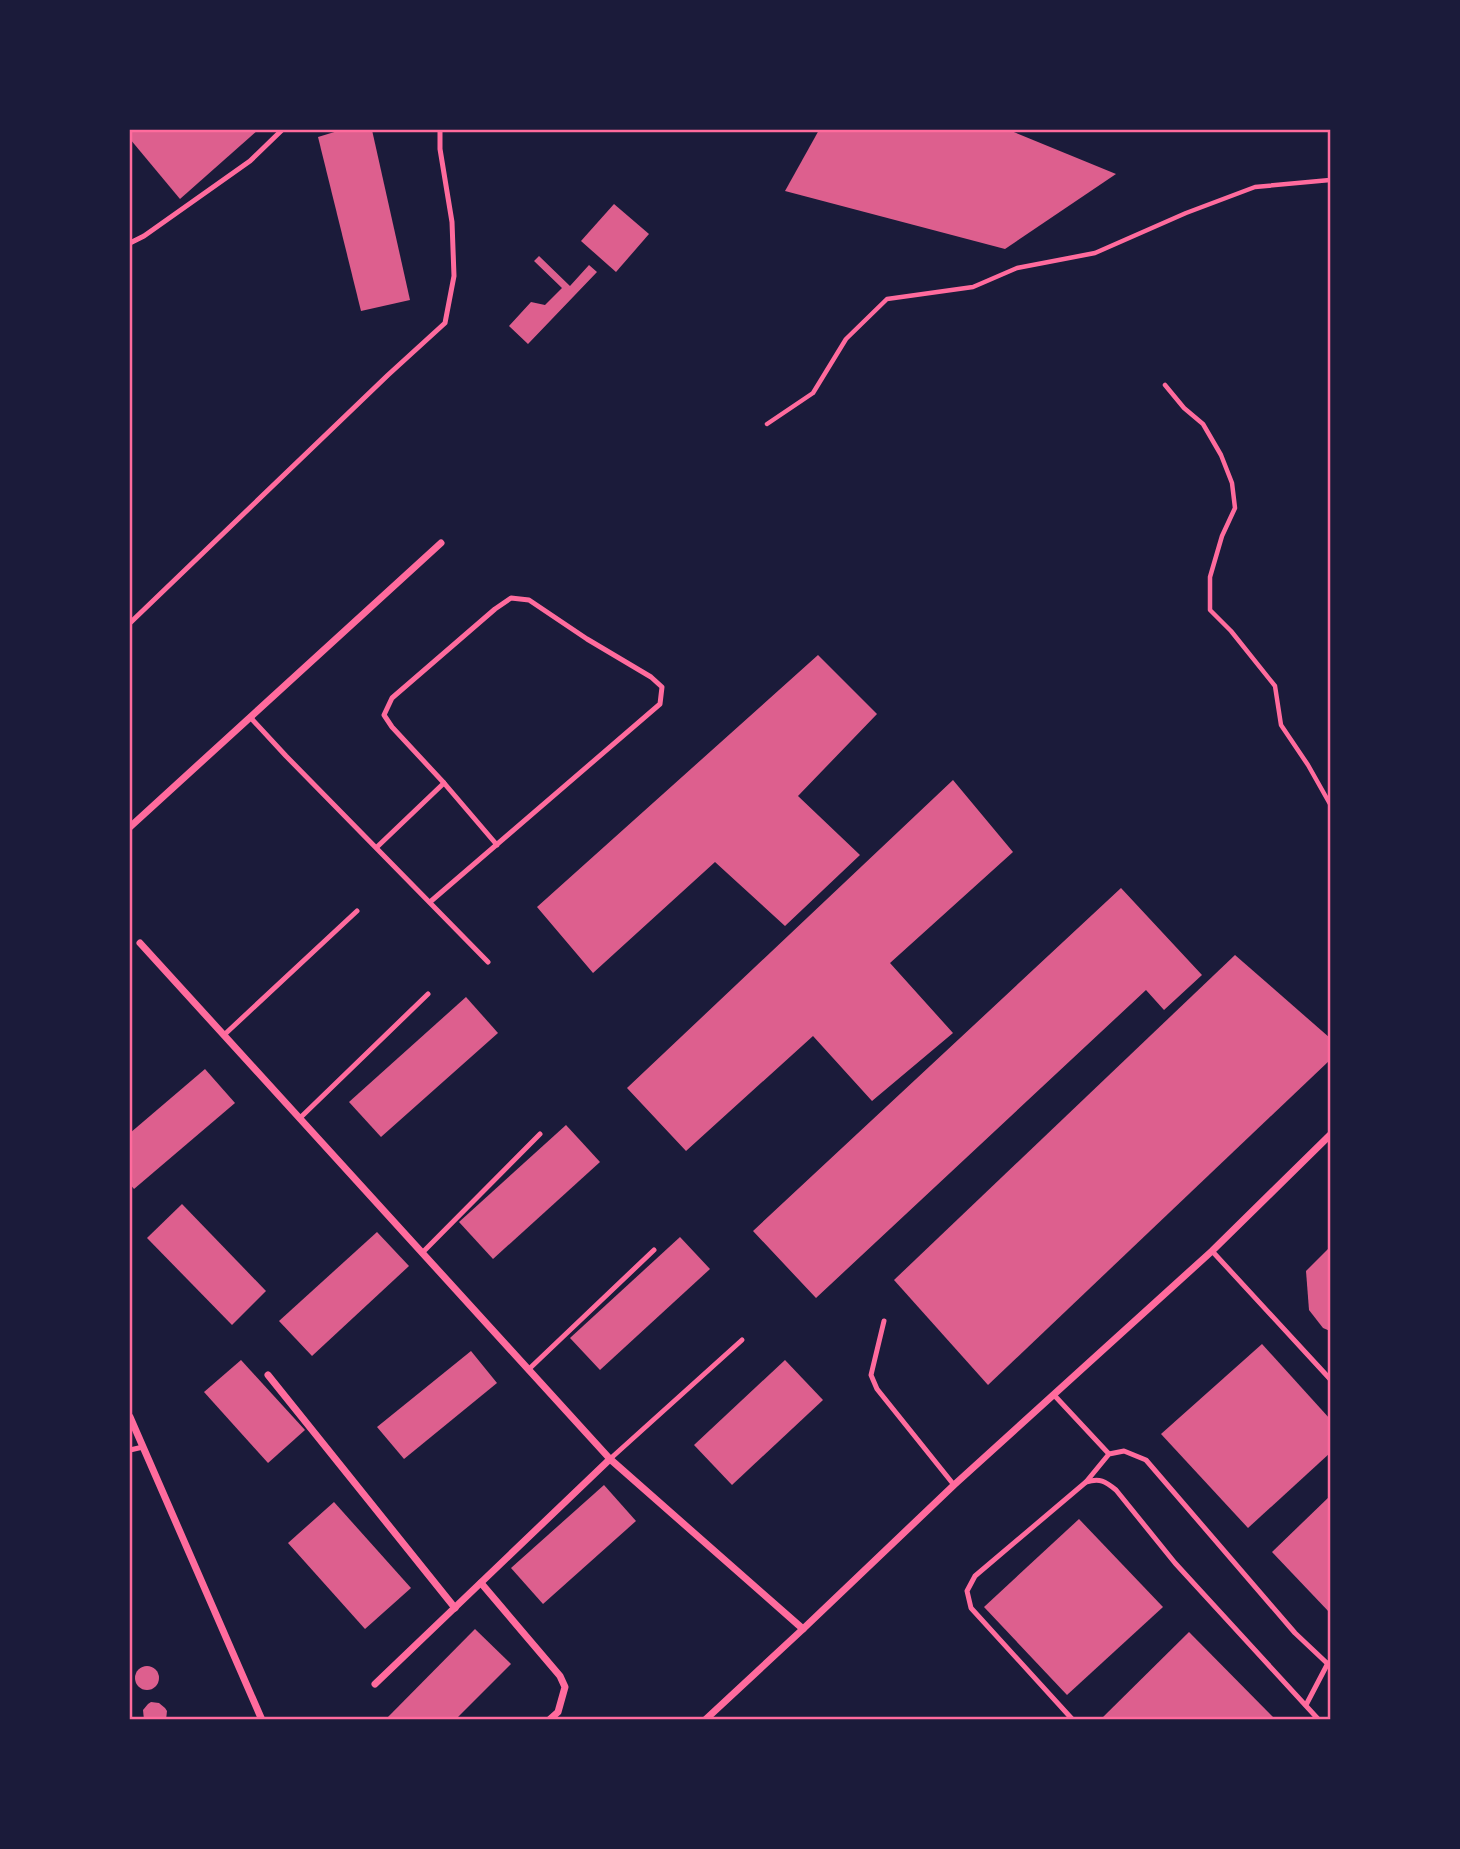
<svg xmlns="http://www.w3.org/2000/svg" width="1460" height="1849" font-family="'Times New Roman',serif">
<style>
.building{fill:#dd5f8e}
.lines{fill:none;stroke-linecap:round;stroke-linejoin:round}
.path{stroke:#ff6b9d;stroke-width:4.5}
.service{stroke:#ff6b9d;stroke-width:5}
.minor{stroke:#ff6b9d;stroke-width:7}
.neatline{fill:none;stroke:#ff6b9d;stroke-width:2.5}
</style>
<rect width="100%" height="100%" fill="#1b1b3a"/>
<!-- building -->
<g class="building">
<path d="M130 130H258L180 199 130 139Z"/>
<path d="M341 130H372L410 300 361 311 318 137Z"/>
<path d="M819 130H1009L1116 174 1005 249 785 191Z"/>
<path d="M614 204 649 234 616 272 581 241Z"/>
<path d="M539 256 570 286 589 265 597 272 528 344 509 326 531 302 545 305 562 288 534 261Z"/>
<path d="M818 655 877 714 798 796 860 855 785 926 715 862 593 973 537 907Z"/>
<path d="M953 780 1013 852 890 963 953 1033 872 1101 813 1036 686 1151 627 1088Z"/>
<path d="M1121 888 1202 975 1164 1010 1146 990 816 1298 753 1231Z"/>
<path d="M1235 955 1330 1038V1060L988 1385 894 1280Z"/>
<path d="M466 997 498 1033 381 1137 349 1102Z"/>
<path d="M205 1069 235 1103 134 1189 130 1184V1133Z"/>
<path d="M566 1125 600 1162 493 1259 459 1222Z"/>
<path d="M182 1204 266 1291 232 1325 147 1238Z"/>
<path d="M377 1232 409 1266 312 1356 279 1321Z"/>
<path d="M680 1237 710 1269 600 1370 570 1338Z"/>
<path d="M1330 1247V1331L1323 1328 1309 1310 1306 1271Z"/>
<path d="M1262 1344 1330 1419V1453L1248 1528 1161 1434Z"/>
<path d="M471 1351 497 1383 404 1459 377 1427Z"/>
<path d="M241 1360 305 1430 268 1463 204 1392Z"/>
<path d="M785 1360 823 1400 732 1485 694 1445Z"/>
<path d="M604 1485 636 1521 543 1604 511 1568Z"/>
<path d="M1330 1496V1613L1272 1552Z"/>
<path d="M334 1502 411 1588 365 1629 288 1543Z"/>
<path d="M1079 1519 1163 1607 1067 1695 984 1607Z"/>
<path d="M475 1629 511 1664 455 1720H385Z"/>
<path d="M1189 1632 1276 1720H1100Z"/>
<circle cx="147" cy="1678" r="12"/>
<path d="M151 1702 159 1703 165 1708 167 1711 166 1720H144L143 1710 148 1704Z"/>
</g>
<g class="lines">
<!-- path -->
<g class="path">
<path d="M1165 385 1184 408 1203 424 1221 455 1232 483 1235 508 1222 536 1210 577V610L1231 631 1275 686 1281 725 1308 765 1330 804"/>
<path d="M767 424 813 393 846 339 887 299 973 287 1017 268 1095 253 1186 213 1255 187 1330 180"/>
</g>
<!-- service -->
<g class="service">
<path d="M130 243 144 236 250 161 282 130"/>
<path d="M130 623 388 375 445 323 454 276 452 222 440 149V130"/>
<path d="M250 717 286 756 488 962"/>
<path d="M377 847 444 783"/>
<path d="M430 902 660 704 662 687 651 677 587 639 529 600 511 598 495 609 392 698 384 715 392 727 444 783 497 845"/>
<path d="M224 1035 357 911"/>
<path d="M300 1118 428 994"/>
<path d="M1212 1251 1330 1379"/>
<path d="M422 1253 540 1134"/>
<path d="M884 1321 871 1375 877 1389 954 1485"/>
<path d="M528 1370 654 1250"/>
<path d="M1054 1395 1109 1454"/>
<path d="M130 1450 143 1447"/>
<path d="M610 1459 742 1340"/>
<path d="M1086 1482 1109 1454 1124 1451 1146 1460 1295 1633 1330 1666"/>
<path d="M1306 1705 1328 1663"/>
<path d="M1073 1720 971 1608 967 1591 975 1576 1086 1482C1100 1478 1105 1481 1116 1490L1175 1563 1319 1720"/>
</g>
<!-- minor -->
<g class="minor">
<path d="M130 827 441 543"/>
<path d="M140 943 610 1459 803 1629"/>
<path d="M268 1375 455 1608"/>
<path d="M130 1417 262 1720"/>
<path d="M481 1583 560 1676 565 1687 558 1712 549 1720"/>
<path d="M375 1684 610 1459"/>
<path d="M705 1720 803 1629 954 1485 1212 1251 1330 1135"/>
</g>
</g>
<!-- border -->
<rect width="1460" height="1849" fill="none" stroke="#1b1b3a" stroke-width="262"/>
<rect x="131" y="131" width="1198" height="1587" class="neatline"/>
</svg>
